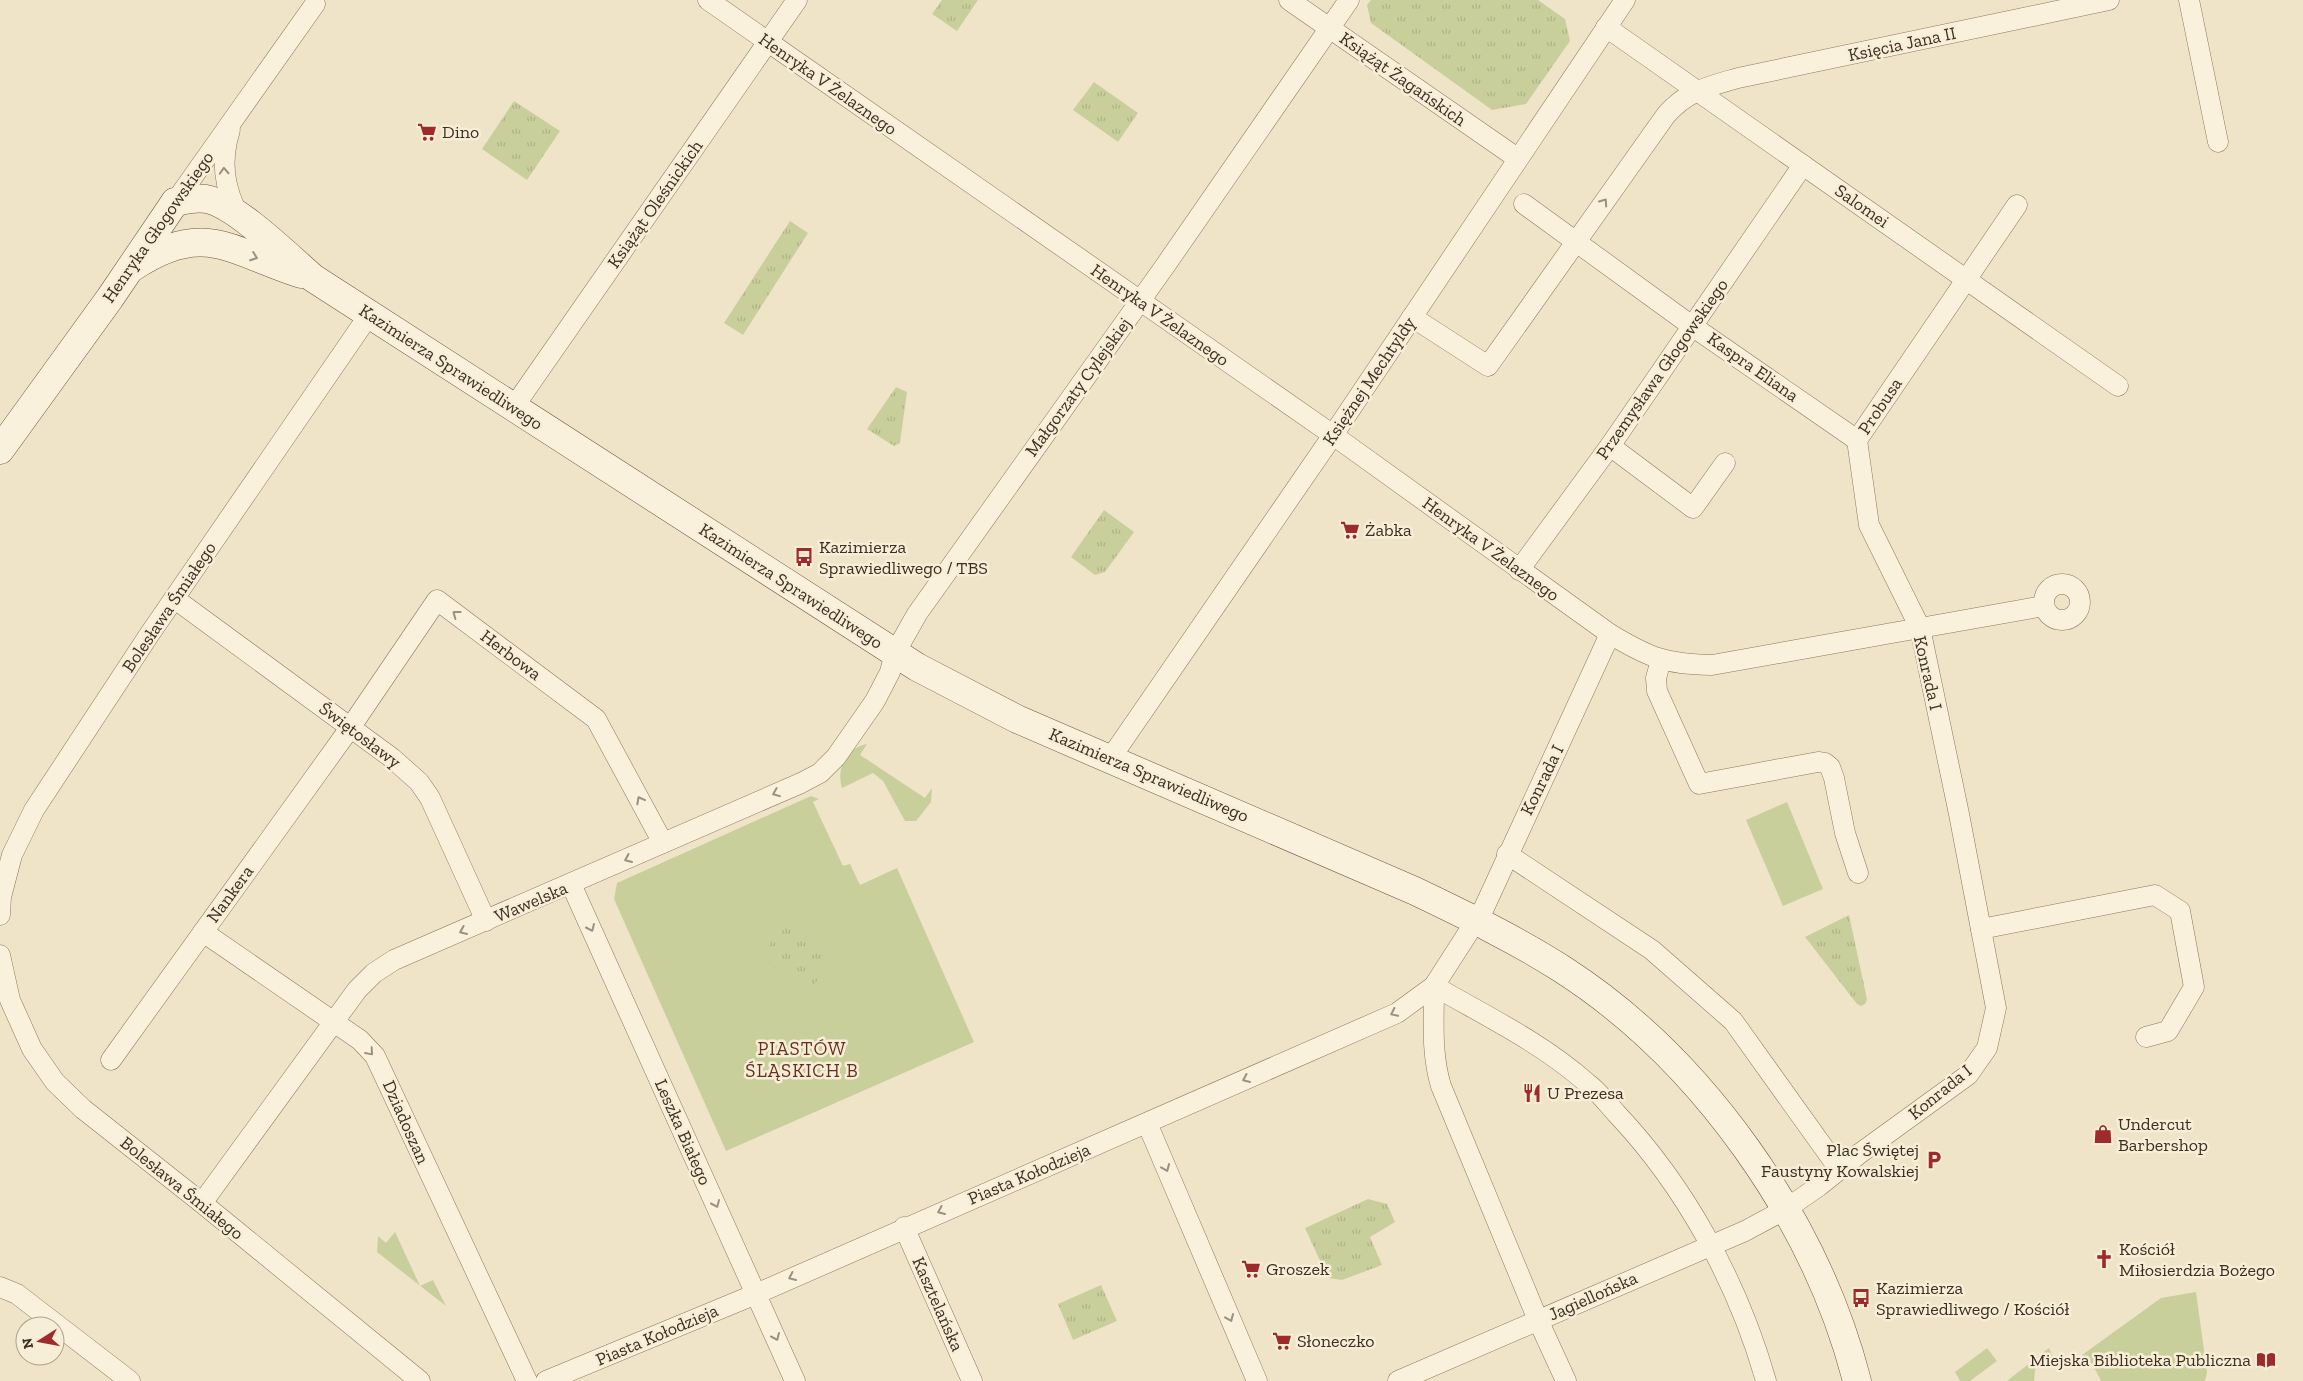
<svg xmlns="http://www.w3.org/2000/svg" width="2303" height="1381" font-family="'Zilla Slab',serif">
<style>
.grass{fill:#c9cf9b}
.park{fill:url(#park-tufts)}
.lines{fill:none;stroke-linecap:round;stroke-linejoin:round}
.street-casing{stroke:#8d765c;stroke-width:21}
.secondary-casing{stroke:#6f573f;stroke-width:29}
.street{stroke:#faf1dc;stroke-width:20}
.secondary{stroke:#faf1dc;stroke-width:28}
.oneway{stroke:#9c907e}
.labels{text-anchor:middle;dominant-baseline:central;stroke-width:5;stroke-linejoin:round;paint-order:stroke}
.street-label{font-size:18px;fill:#3d2e20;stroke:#f7eed8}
.poi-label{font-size:18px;fill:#3d2e20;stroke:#f7eed8;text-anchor:start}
.neighbourhood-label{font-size:19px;letter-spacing:1px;fill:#6b2e1e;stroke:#f7eed8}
</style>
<defs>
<pattern id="park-tufts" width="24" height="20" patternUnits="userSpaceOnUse" patternTransform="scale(1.25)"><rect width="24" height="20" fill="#c9cf9b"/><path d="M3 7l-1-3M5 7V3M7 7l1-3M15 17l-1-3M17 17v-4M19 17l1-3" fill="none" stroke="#aeb285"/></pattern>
</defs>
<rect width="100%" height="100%" fill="#f0e4c8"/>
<!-- grass -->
<g class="grass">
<path d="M867 744 860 755 925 798 932 788 931 802 916 821H905L883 781 873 773 842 788C836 768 846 748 867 744Z"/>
<path d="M811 796 819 799 813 802 843 866 850 864 860 885 897 868 974 1042 726 1151 614 899 617 883Z"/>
<path d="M1787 802 1823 889 1783 906 1746 820Z"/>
<path d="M395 1232 420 1286 433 1280 446 1306 377 1252 378 1236 386 1243Z"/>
<path d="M2196 1292 2207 1372 2205 1381H2101L2096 1371 2082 1355 2161 1298Z"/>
<path d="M1987 1348 1997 1361 1970 1381H1960L1955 1372Z"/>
<path d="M2049 1348 2053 1357 2049 1363 2036 1362 2034 1381H2007Z"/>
</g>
<!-- park -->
<g class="park">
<path d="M942 0H978L957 31 932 14Z"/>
<path d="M1371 0H1538L1565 19 1570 41 1526 104 1492 110 1371 23 1367 5Z"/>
<path d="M1094 82 1138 113 1118 142 1073 110Z"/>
<path d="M514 101 560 131 527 180 482 149Z"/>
<path d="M790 221 808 233 743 335 724 323Z"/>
<path d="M896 387 907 392 900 443 894 446 867 429Z"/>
<path d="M1104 510 1134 532 1105 572 1095 575 1071 557Z"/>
<path d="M1849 915 1867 999 1866 1003 1861 1006 1857 1004 1805 937Z"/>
<path d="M783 920 835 950 812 989 761 960Z"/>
<path d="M1368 1199 1387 1204 1395 1222 1370 1237 1382 1265 1342 1280 1328 1278 1305 1228Z"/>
<path d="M1101 1285 1117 1321 1073 1340 1058 1304Z"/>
</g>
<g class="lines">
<!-- street casing -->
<g class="street-casing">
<g id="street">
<path d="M708 0 1333 435 1610 634"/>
<path d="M1289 0 1517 158"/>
<path d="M2189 0 2218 142"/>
<path d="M1606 27 2118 386"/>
<path d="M230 130C220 161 224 188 239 216"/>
<path d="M175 202 315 4"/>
<path d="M1524 204 1692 326 1857 440"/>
<path d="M2017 205 1857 440 1869 525 1920 628 2044 606"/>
<path d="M1412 317 1488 366 1666 115C1687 91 1707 87 1738 78L2109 0"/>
<path d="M513 408 797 0"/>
<path d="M1610 446 1693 508 1725 463"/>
<path d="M1519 570 1610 446 1803 165"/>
<circle cx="2062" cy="602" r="18"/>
<path d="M175 599 392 758 419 782 430 798 486 921"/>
<path d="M1661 660 1656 678 1657 691 1699 784 1818 762 1825 763 1830 767 1834 778 1845 833 1858 873"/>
<path d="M1110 759 1333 435 1625 0"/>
<path d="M1507 854 1652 950 1733 1021 1839 1169"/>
<path d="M571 884 795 1381"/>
<path d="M0 915 1 897 12 855 34 810 149 635 369 315"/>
<path d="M1981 929 2155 895 2180 911 2194 987 2168 1031 2146 1037"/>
<path d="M203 932 360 1040 375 1056 527 1381"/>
<path d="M0 955 10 1000 32 1049 55 1082 83 1109 202 1203 420 1381"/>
<path d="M1434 986C1486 1016 1542 1043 1587 1083 1598 1091 1607 1103 1616 1113 1686 1187 1738 1283 1766 1381"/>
<path d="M1434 986C1434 1020 1431 1053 1441 1086L1538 1320 1566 1381"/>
<path d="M111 1060 350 728 437 600 596 719 663 843"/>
<path d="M1147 1123 1257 1381"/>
<path d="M202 1203 357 990 374 973 394 960 801 783 820 773 836 757 875 701 890 672 895 653 917 614 1165 266 1349 0"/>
<path d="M904 1227 972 1381"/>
<path d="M0 1287 17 1294 130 1381"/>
<path d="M546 1381 756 1294 1397 1013 1434 986 1484 908 1610 634C1650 658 1665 664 1712 665L1920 628 1959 814 1996 1008 1987 1048 1968 1075 1859 1154 1819 1186 1786 1209 1745 1231 1398 1381"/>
</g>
</g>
<!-- secondary casing -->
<g class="secondary-casing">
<g id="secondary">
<path d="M175 202C185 200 196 197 206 199 234 203 290 258 313 278L917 667 1017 719 1415 891C1465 915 1515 939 1562 969 1702 1059 1816 1221 1857 1381"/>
<path d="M133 267C204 220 230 251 301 274"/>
<path d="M0 450 110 298 175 202"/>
</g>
</g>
<!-- street -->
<use href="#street" class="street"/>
<!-- secondary -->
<use href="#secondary" class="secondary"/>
</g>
<!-- one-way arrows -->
<defs><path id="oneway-chevron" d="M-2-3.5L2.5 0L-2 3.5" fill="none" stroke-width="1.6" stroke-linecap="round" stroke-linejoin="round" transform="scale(1.25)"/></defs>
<g class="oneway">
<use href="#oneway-chevron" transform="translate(224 171) rotate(-93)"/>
<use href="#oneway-chevron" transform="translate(1604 202) rotate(-55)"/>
<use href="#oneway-chevron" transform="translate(254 257) rotate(21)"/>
<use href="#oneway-chevron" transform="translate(456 614) rotate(-143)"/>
<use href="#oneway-chevron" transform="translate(776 793) rotate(158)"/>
<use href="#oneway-chevron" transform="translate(640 800) rotate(-118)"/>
<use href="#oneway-chevron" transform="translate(628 859) rotate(156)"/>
<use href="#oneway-chevron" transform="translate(591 928) rotate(66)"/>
<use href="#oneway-chevron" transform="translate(463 931) rotate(157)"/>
<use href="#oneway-chevron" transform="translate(1394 1013) rotate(154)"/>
<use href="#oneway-chevron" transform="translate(370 1052) rotate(49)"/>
<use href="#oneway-chevron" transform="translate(1246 1079) rotate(156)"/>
<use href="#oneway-chevron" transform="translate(1166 1168) rotate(67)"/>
<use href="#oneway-chevron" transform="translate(716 1204) rotate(66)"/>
<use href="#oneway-chevron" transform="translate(941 1211) rotate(157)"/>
<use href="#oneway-chevron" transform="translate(792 1277) rotate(156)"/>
<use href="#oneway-chevron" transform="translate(1230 1318) rotate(67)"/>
<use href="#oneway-chevron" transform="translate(776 1337) rotate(66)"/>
</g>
<!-- icons -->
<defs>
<g id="supermarket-bare" transform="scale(1.5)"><path d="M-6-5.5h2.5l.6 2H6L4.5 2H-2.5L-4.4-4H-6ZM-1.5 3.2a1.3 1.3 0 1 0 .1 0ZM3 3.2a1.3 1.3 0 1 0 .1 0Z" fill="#9e2a2b" stroke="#f7eed8" stroke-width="2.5" paint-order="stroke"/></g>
<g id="bus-bare" transform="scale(1.5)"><path d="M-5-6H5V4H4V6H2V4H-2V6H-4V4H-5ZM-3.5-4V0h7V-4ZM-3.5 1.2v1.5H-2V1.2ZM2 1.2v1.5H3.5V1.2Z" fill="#9e2a2b" stroke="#f7eed8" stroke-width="2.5" paint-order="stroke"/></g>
<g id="restaurant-bare" transform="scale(1.5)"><path d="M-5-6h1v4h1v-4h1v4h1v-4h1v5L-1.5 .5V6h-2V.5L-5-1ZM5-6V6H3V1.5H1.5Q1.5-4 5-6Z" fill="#9e2a2b" stroke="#f7eed8" stroke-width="2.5" paint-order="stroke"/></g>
<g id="shop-bare" transform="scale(1.5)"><path d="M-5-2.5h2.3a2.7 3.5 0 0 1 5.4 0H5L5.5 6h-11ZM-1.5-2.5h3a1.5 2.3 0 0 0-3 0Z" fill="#9e2a2b" stroke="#f7eed8" stroke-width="2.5" paint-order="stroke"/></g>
<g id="parking-bare" transform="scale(1.5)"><path d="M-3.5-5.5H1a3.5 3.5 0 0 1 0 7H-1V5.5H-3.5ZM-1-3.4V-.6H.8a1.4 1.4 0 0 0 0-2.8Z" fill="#9e2a2b" stroke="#f7eed8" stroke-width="2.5" paint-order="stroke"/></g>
<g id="church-bare" transform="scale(1.5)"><path d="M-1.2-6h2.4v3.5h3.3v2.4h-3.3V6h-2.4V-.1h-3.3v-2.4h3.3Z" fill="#9e2a2b" stroke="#f7eed8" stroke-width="2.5" paint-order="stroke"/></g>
<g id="library-bare" transform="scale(1.5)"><path d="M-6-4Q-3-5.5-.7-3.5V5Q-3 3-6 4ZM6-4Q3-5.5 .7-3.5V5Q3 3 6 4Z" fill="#9e2a2b" stroke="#f7eed8" stroke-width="2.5" paint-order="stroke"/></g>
</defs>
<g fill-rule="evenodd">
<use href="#supermarket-bare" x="427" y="132"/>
<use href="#supermarket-bare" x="1350" y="530"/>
<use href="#bus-bare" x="804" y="557"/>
<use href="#restaurant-bare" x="1532" y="1093"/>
<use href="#shop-bare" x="2103" y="1134"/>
<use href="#parking-bare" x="1934" y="1160"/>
<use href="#church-bare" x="2104" y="1259"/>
<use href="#supermarket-bare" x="1251" y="1269"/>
<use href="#bus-bare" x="1861" y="1298"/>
<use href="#supermarket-bare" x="1282" y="1341"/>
<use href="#library-bare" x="2266" y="1360"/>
</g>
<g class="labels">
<!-- street labels -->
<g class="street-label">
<text transform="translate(1902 44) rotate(-12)">Księcia Jana II</text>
<text transform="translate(1403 79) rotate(35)">Książąt Żagańskich</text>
<text transform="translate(828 84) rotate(35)">Henryka V Żelaznego</text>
<text transform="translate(655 204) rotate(-55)">Książąt Oleśnickich</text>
<text transform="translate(1862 206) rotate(35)">Salomei</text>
<text transform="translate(158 227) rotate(-55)">Henryka Głogowskiego</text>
<text transform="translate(1160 315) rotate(35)">Henryka V Żelaznego</text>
<text transform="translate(451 367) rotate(33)">Kazimierza Sprawiedliwego</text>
<text transform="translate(1753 367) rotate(35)">Kaspra Eliana</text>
<text transform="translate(1662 369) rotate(-55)">Przemysława Głogowskiego</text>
<text transform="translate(1369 381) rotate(-56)">Księżnej Mechtyldy</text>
<text transform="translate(1078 387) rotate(-54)">Małgorzaty Cylejskiej</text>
<text transform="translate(1880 406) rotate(-56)">Probusa</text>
<text transform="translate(1491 549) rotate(36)">Henryka V Żelaznego</text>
<text transform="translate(791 586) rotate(33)">Kazimierza Sprawiedliwego</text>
<text transform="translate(169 607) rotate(-56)">Bolesława Śmiałego</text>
<text transform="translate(511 655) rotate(37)">Herbowa</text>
<text transform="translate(1928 673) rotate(77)">Konrada I</text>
<text transform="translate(360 735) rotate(37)">Świętosławy</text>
<text transform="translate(1149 775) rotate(23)">Kazimierza Sprawiedliwego</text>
<text transform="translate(1542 780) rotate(-64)">Konrada I</text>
<text transform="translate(230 894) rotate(-54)">Nankera</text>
<text transform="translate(531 902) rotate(-23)">Wawelska</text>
<text transform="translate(1940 1092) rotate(-39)">Konrada I</text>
<text transform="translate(406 1122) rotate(66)">Dziadoszan</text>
<text transform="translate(683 1132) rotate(66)">Leszka Białego</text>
<text transform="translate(1029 1174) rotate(-23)">Piasta Kołodzieja</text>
<text transform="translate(182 1188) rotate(39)">Bolesława Śmiałego</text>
<text transform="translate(1593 1296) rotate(-24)">Jagiellońska</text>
<text transform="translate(938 1304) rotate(66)">Kasztelańska</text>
<text transform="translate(657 1335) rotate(-23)">Piasta Kołodzieja</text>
</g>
<!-- poi labels -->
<g class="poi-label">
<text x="442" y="132">Dino</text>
<text x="1365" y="530">Żabka</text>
<text x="819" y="547">Kazimierza<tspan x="819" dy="21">Sprawiedliwego / TBS</tspan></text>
<text x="1547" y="1093">U Prezesa</text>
<text x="2118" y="1124">Undercut<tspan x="2118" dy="21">Barbershop</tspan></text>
<text x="1919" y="1150" text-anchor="end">Plac Świętej<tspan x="1919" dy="21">Faustyny Kowalskiej</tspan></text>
<text x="2119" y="1249">Kościół<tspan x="2119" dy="21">Miłosierdzia Bożego</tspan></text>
<text x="1266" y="1269">Groszek</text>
<text x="1876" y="1288">Kazimierza<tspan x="1876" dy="21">Sprawiedliwego / Kościół</tspan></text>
<text x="1297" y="1341">Słoneczko</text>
<text x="2251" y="1360" text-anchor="end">Miejska Biblioteka Publiczna</text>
</g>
<!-- neighbourhood labels -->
<g class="neighbourhood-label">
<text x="802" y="1048">PIASTÓW<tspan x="802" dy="22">ŚLĄSKICH B</tspan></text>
</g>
</g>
<!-- north arrow -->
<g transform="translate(40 1341) rotate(259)"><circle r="24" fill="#f7eed8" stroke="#ada18e"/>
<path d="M0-4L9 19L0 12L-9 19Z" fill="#9e2a2b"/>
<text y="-8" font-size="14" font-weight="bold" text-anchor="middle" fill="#3d2e20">N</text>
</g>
</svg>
